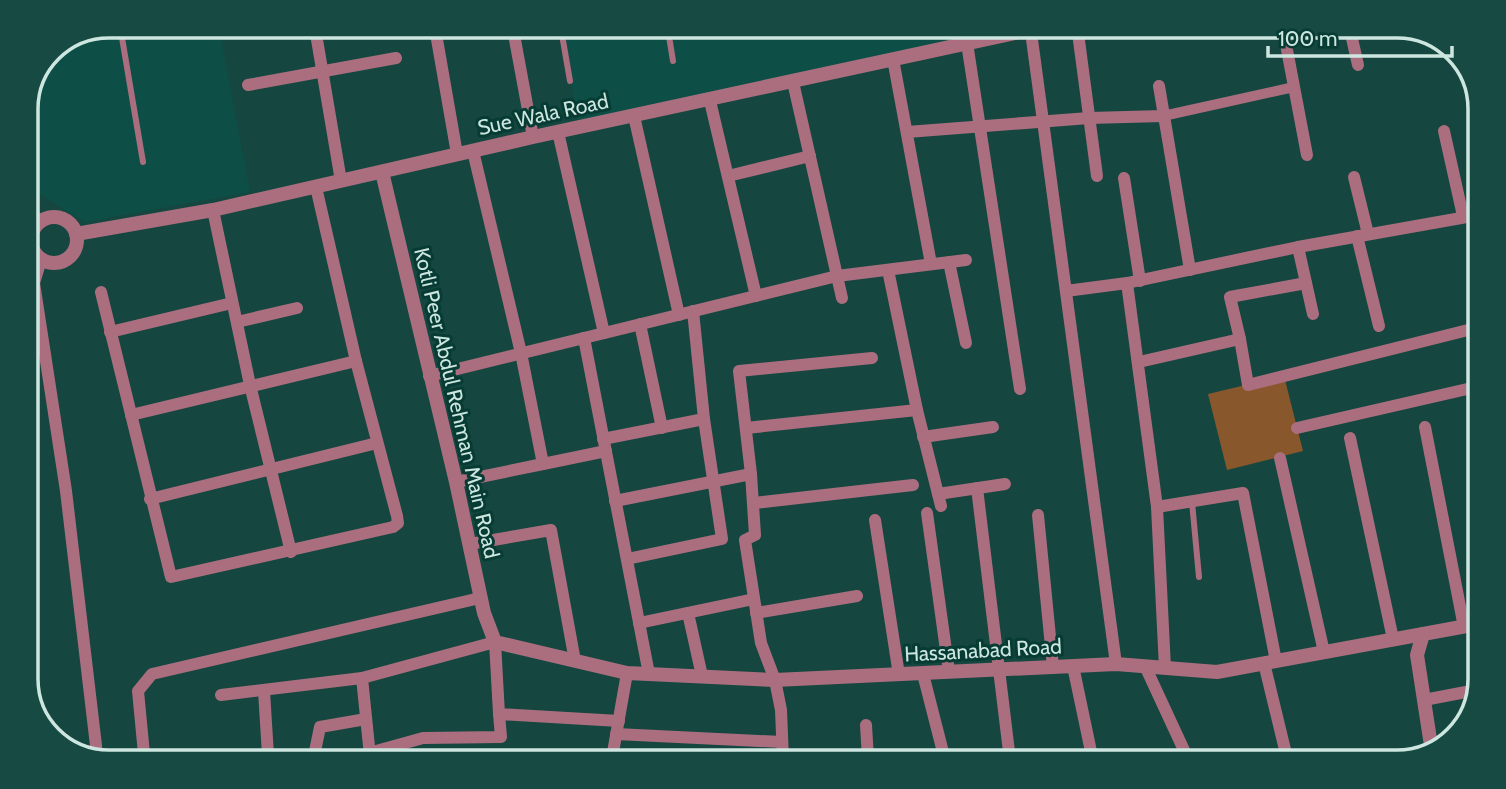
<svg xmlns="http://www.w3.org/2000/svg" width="1506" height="789" font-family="Cabin,sans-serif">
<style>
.built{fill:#0d4f46}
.green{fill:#88582c}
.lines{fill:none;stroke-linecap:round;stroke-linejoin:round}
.service{stroke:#aa6e7f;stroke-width:6}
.pedestrian{stroke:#aa6e7f;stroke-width:10}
.minor{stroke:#aa6e7f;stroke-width:12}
.tertiary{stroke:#aa6e7f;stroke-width:14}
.labels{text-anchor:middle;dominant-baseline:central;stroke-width:6;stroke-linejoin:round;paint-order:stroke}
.street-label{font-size:21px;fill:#cde6e0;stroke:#063c34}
.rim{fill:none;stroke:#cde6e0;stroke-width:3.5}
</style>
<rect width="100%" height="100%" fill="#15463f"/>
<!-- built -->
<g class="built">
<path d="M110 26 219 27 250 192 85 222 28 187 26 105 51 50Z"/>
<path d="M561 29 1030 32 579 128Z"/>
</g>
<!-- green -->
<path class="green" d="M1284 376 1303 451 1227 470 1208 394Z"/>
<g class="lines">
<!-- service -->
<g class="service">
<path d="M120 26 143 162"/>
<path d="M561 29 570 81"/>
<path d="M668 30 673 61"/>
<path d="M1192 502 1199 577"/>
</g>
<!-- pedestrian -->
<path class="pedestrian" d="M1163 116 1294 87"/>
<!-- minor -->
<g class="minor">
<path d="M315 28 341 181"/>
<path d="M435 28 457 154"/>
<path d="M513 29 533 137"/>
<path d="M1031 32 1116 664"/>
<path d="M1078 33 1097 176"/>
<path d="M1284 34 1307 155"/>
<path d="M1351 34 1358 65"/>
<path d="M967 43 1020 389"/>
<path d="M893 59 931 264"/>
<path d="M793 82 842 298"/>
<path d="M248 85 396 58"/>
<path d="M1159 86 1190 270"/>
<path d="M710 101 756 296"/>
<path d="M634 116 679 315"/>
<path d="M1444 131 1463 216"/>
<path d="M558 132 604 333"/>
<path d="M907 132 1089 118 1163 116"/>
<path d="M728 176 810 156"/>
<path d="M1354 177 1368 234"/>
<path d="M1124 178 1140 281"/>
<path d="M213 210 250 385 291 552"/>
<path d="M1357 236 1379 326"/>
<path d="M1298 247 1313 314"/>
<path d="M41 260 34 283 66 491 97 754"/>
<path d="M949 262 966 343"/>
<path d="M888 270 917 410 941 506"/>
<path d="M1066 291 1127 283"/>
<path d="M101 292 171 577 393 527 398 523 397 516 356 361 316 187"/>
<path d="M237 322 297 308"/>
<path d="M640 324 662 428"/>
<path d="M110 332 232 303"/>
<path d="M584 338 649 674"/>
<path d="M1240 339 1230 297 1306 283"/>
<path d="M1139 362 1240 339 1248 385 1476 328"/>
<path d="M429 376 837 276 966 260"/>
<path d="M131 415 356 361"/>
<path d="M1425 427 1464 627"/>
<path d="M746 428 917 410"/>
<path d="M1297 428 1476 387"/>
<path d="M923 437 993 427"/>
<path d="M1350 438 1393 639"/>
<path d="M603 439 704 419 693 311"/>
<path d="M1280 458 1324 652"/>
<path d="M543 464 606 451"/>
<path d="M751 474 739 371 872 358"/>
<path d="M456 482 543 464 521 353 473 151"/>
<path d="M977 488 1010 760"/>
<path d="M938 494 1005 484"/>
<path d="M150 499 377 443"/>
<path d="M615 501 751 474 755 535 745 540 761 643 775 680 781 710 783 759"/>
<path d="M754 503 913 485"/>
<path d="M1157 507 1243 493 1276 661"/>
<path d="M927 513 949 672"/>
<path d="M1038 515 1053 667"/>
<path d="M875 520 899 675"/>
<path d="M470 544 551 530 575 661"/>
<path d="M627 559 722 539 704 419"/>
<path d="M688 613 702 676"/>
<path d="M756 613 857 596"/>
<path d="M639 623 754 599"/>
<path d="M1264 663 1288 762"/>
<path d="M1073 666 1093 761"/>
<path d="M1145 666 1189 761"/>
<path d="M1165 668 1157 507 1127 283 1298 247 1478 215"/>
<path d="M923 674 945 760"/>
<path d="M362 678 370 756"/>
<path d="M264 691 268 755"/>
<path d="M221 695 362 678 495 642 499 714 619 721"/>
<path d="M1424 700 1471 691"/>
<path d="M866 725 868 759"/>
<path d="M616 734 782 742"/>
<path d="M369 753 423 738 501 737 499 714"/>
<path d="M144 754 138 691 152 674 480 598"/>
<path d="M314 756 320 727 366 719"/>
<path d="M612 758 627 673"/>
<path d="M824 759 855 758"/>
</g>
<!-- tertiary -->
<g class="tertiary">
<path d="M382 172 456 482 484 613 495 642 627 673 775 680 1116 664 1217 672 1472 625"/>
<path d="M26 194 31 214 39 222"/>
<circle cx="54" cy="240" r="23"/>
<path d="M76 234 213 210 533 137 1019 32"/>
<path d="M1423 634 1417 655 1432 752"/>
</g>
</g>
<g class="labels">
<!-- street labels -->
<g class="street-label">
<text transform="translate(543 114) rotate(-12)">Sue Wala Road</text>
<text transform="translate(457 403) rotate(77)">Kotli Peer Abdul Rehman Main Road</text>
<text transform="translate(983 650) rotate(-3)">Hassanabad Road</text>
</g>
</g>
<!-- crop -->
<path d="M0 0H1506V789H0ZM109 38H1397A71 71 0 0 1 1468 109V679A71 71 0 0 1 1397 750H109A71 71 0 0 1 38 679V109A71 71 0 0 1 109 38Z" fill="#164a42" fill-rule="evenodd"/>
<path class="rim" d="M109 38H1397A71 71 0 0 1 1468 109V679A71 71 0 0 1 1397 750H109A71 71 0 0 1 38 679V109A71 71 0 0 1 109 38Z"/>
<!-- scale -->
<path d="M1268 46v10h184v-10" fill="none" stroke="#cde6e0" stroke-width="3.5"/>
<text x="1278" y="46" font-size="21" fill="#cde6e0" stroke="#063c34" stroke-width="5" paint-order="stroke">100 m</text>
</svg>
